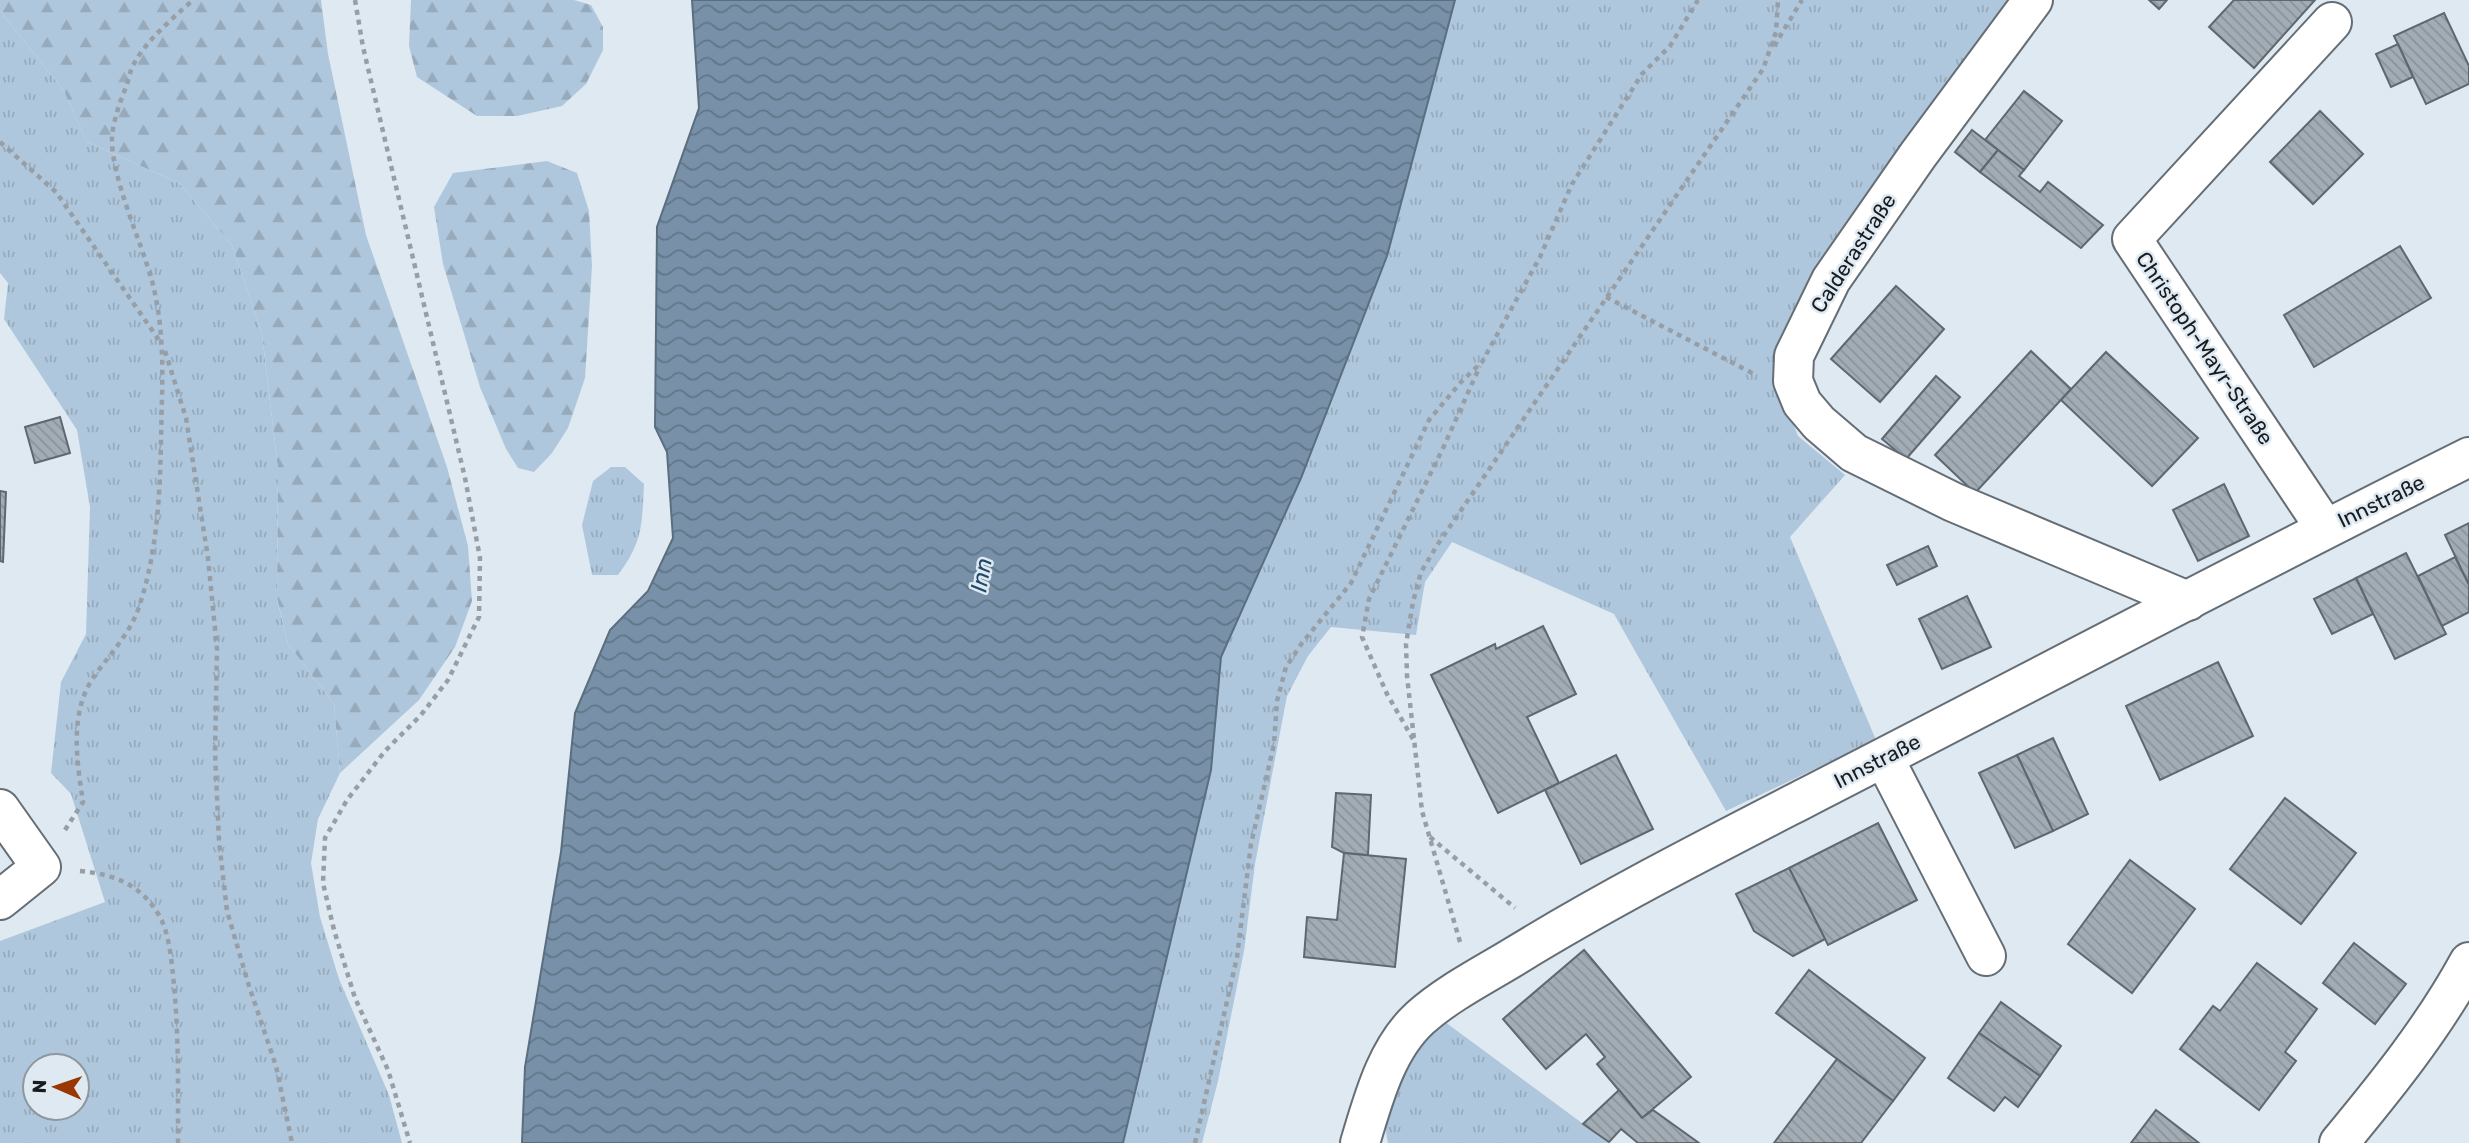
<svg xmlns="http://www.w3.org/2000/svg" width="2469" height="1143" font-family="Rubik,sans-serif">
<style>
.grass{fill:url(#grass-tufts);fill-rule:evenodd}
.forest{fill:url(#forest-firs)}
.water{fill:url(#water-waves);stroke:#5b6e7f;stroke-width:2}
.building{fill:url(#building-back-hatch);stroke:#5f676f;stroke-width:2}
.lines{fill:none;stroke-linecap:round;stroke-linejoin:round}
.minor-casing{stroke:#656d75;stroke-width:42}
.path{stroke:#979ea5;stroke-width:4.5;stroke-dasharray:5 5;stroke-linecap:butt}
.minor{stroke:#fff;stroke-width:38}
.labels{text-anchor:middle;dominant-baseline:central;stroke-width:5;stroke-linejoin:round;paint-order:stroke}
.street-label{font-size:21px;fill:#181c1f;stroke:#dfe9f2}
.water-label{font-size:23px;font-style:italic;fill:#1c4869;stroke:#dfe9f2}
</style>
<defs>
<pattern id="grass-tufts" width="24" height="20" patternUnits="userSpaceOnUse" patternTransform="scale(1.75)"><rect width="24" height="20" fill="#afc7dc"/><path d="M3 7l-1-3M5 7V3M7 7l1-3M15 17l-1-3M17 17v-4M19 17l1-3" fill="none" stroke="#96aabc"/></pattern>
<pattern id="forest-firs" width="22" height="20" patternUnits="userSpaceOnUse" patternTransform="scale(1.75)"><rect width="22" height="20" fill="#afc7dc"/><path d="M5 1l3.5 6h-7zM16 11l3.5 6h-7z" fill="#96aabc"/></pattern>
<pattern id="water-waves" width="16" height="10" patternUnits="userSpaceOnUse" patternTransform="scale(1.75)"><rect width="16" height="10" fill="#7891a8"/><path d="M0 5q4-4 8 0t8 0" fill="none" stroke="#617688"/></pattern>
<pattern id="building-back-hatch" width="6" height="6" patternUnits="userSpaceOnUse" patternTransform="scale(1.75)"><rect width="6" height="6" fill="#a2acb4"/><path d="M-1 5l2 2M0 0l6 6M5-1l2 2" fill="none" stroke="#8b939a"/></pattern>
</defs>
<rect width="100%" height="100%" fill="#dfe9f2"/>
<!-- grass -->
<g class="grass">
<path d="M1455 0H2009L1779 387 1798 436 1845 475 1790 537 1876 740 1726 811 1614 614 1452 542 1425 582 1416 635 1331 627 1308 656 1287 696 1255 864 1244 951 1218 1081 1202 1143H1123L1211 770 1221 657 1301 478 1387 256Z"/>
<path d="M0 11 64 91 87 142 179 183 232 245 262 334 278 469 277 599 288 644 334 704 340 773 318 819 311 863 320 917 339 979 389 1095 402 1143H0V941L105 902 71 794 51 773 61 682 86 634 90 507 77 430 4 319 8 283 0 273ZM35 1066H77V1108H35Z"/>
<path d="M611 467H625L644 484C642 524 643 542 618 575H592L582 525 593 481Z"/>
<path d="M1441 1019 1609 1143H1388C1376 1100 1416 1052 1441 1019Z"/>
</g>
<!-- forest -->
<g class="forest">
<path d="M0 0H321L328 54 366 235 447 467 468 546 472 601 455 647 419 700 340 773 334 704 288 644 277 598 278 469 262 334 232 245 179 183 87 142 64 91 0 11Z"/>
<path d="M411 0H574L591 5 603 27V50L586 84 562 106 517 116H477L417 77 409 46Z"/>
<path d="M547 161 577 173 589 211 592 266 585 378 568 428 552 453 534 472 518 468 506 449 480 387 443 264 434 207 453 173Z"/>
</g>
<!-- water -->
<path class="water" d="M692 0H1455L1387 256 1301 478 1221 657 1211 770 1123 1143H522L525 1067 561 852 575 713 610 630 648 591 673 538 667 452 655 427 657 227 699 108Z"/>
<!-- building -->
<g class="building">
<path d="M2149 0H2167L2159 9Z"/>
<path d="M2234 0H2315L2254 68 2209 27Z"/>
<path d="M2444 13 2469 66V84L2426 104 2394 36Z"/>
<path d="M2398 44 2413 77 2391 87 2376 54Z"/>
<path d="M2024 91 2062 121 2024 170 1985 140Z"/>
<path d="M2320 111 2363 154 2313 204 2270 162Z"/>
<path d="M1972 130 1998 150 1980 172 1955 152Z"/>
<path d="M1998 150 2024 170 2019 176 2040 192 2048 182 2103 225 2081 248 1980 172Z"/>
<path d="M2400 246 2431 298 2314 367 2284 315Z"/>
<path d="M1896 286 1944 329 1880 402 1831 359Z"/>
<path d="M2031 351 2071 389 1975 493 1935 455Z"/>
<path d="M2106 352 2198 438 2152 486 2061 400Z"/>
<path d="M1936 376 1960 397 1906 459 1882 439Z"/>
<path d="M60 417 70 453 35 463 25 427Z"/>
<path d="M2224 484 2249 536 2198 561 2173 510Z"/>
<path d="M0 491 6 492 3 562 0 561Z"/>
<path d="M2469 523V585L2445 535Z"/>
<path d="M1928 546 1937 566 1897 585 1887 565Z"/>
<path d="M2406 553 2446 634 2395 659 2356 578Z"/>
<path d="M2455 557 2469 585V612L2442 626 2418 576Z"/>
<path d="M2356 578 2373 614 2332 634 2314 599Z"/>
<path d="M1967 596 1991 647 1942 669 1919 619Z"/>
<path d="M1543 626 1576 694 1527 717 1559 783 1498 813 1431 675 1495 644 1496 649Z"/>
<path d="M2218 662 2253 736 2160 780 2126 706Z"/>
<path d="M2053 738 2088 814 2053 831 2017 755Z"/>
<path d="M1616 755 1653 829 1581 864 1545 790Z"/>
<path d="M2017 755 2053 831 2015 848 1979 773Z"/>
<path d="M1336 793 1371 795 1368 855 1344 853 1332 847Z"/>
<path d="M2285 798 2356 853 2301 924 2230 869Z"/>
<path d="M1878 823 1917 900 1828 945 1789 868Z"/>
<path d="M1344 853 1406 859 1395 967 1304 957 1307 917 1337 920Z"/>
<path d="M2130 860 2195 909 2132 993 2068 944Z"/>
<path d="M1789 868 1825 939 1793 956 1754 931 1736 894Z"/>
<path d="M2354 943 2406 984 2375 1024 2323 983Z"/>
<path d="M1584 950 1691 1077 1642 1118 1597 1064 1605 1057 1586 1034 1546 1069 1503 1019Z"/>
<path d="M2257 963 2317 1009 2285 1052 2296 1061 2259 1110 2180 1049 2213 1006 2220 1011Z"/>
<path d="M1809 970 1925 1058 1893 1101 1776 1013Z"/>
<path d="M2001 1002 2061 1046 2040 1076 1979 1033Z"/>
<path d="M1979 1033 2040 1076 2018 1107 2005 1097 1994 1111 1948 1078Z"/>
<path d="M1837 1059 1893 1101 1861 1143H1774Z"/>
<path d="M1619 1090 1642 1118 1653 1110 1699 1143H1638L1621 1129 1609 1142 1583 1124Z"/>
<path d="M2156 1110 2199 1143H2131Z"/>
</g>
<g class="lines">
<!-- minor casing -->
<g class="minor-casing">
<g id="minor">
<path d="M2033 0 1918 155 1831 280 1794 356 1793 381 1802 403 1819 423 1854 453 1953 502 2188 601"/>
<path d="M2325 528 2132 239 2332 22"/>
<path d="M1884 758 1986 956"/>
<path d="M0 809 41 867 0 900"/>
<path d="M1360 1143C1373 1100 1386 1049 1420 1018 1448 993 1484 975 1515 956 1608 899 1706 849 1803 799 2025 685 2246 568 2469 457"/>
<path d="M2339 1143C2387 1085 2433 1028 2469 962"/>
</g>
</g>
<!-- path -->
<g class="path">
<path d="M355 0 363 47 465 478 480 558 479 617 448 680 421 715 385 751 347 800 325 838 323 883 334 930 355 998 388 1070 410 1143"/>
<path d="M1774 46 1802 0"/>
<path d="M0 142 56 192 161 343"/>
<path d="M1606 297 1754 374"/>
<path d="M165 351 186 418 208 558 217 649 215 752 219 841 227 911 249 986 276 1066 292 1143"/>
<path d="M1413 739 1387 694 1362 637 1369 599 1444 446 1480 366"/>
<path d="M65 830 83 802C77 762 69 714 93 678 109 655 130 634 139 607 162 538 160 469 162 397 163 357 162 319 152 281 141 241 111 177 112 138 113 121 120 102 126 87 129 79 130 69 135 62 146 41 175 16 193 0"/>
<path d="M1430 837 1515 908"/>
<path d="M80 871C114 874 142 885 160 917 169 934 171 957 173 975 179 1031 178 1087 178 1143"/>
<path d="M1460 942 1422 811 1407 676 1406 644 1413 602 1421 572 1438 544 1763 69 1776 32 1778 0"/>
<path d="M1195 1143 1237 957 1251 844 1274 744 1277 701 1286 667 1302 643 1351 583 1429 420 1461 382 1482 362 1540 257 1572 184 1642 74 1670 46 1698 0"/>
</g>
<!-- minor -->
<use href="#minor" class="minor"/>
</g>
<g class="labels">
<!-- street labels -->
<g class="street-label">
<text transform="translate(1853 253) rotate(-57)">Calderastraße</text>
<text transform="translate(2205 348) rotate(56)">Christoph-Mayr-Straße</text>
<text transform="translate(2381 501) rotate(-26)">Innstraße</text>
<text transform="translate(1877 761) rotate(-27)">Innstraße</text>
</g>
<!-- water labels -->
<g class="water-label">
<text transform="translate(981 575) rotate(-80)">Inn</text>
</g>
</g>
<!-- north arrow -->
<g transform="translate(56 1087) rotate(272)"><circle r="33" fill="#dfe9f2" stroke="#8f979e" stroke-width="2"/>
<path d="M0-5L12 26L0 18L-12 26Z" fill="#9a3600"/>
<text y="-10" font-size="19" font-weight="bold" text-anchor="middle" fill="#181c1f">N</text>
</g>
</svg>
